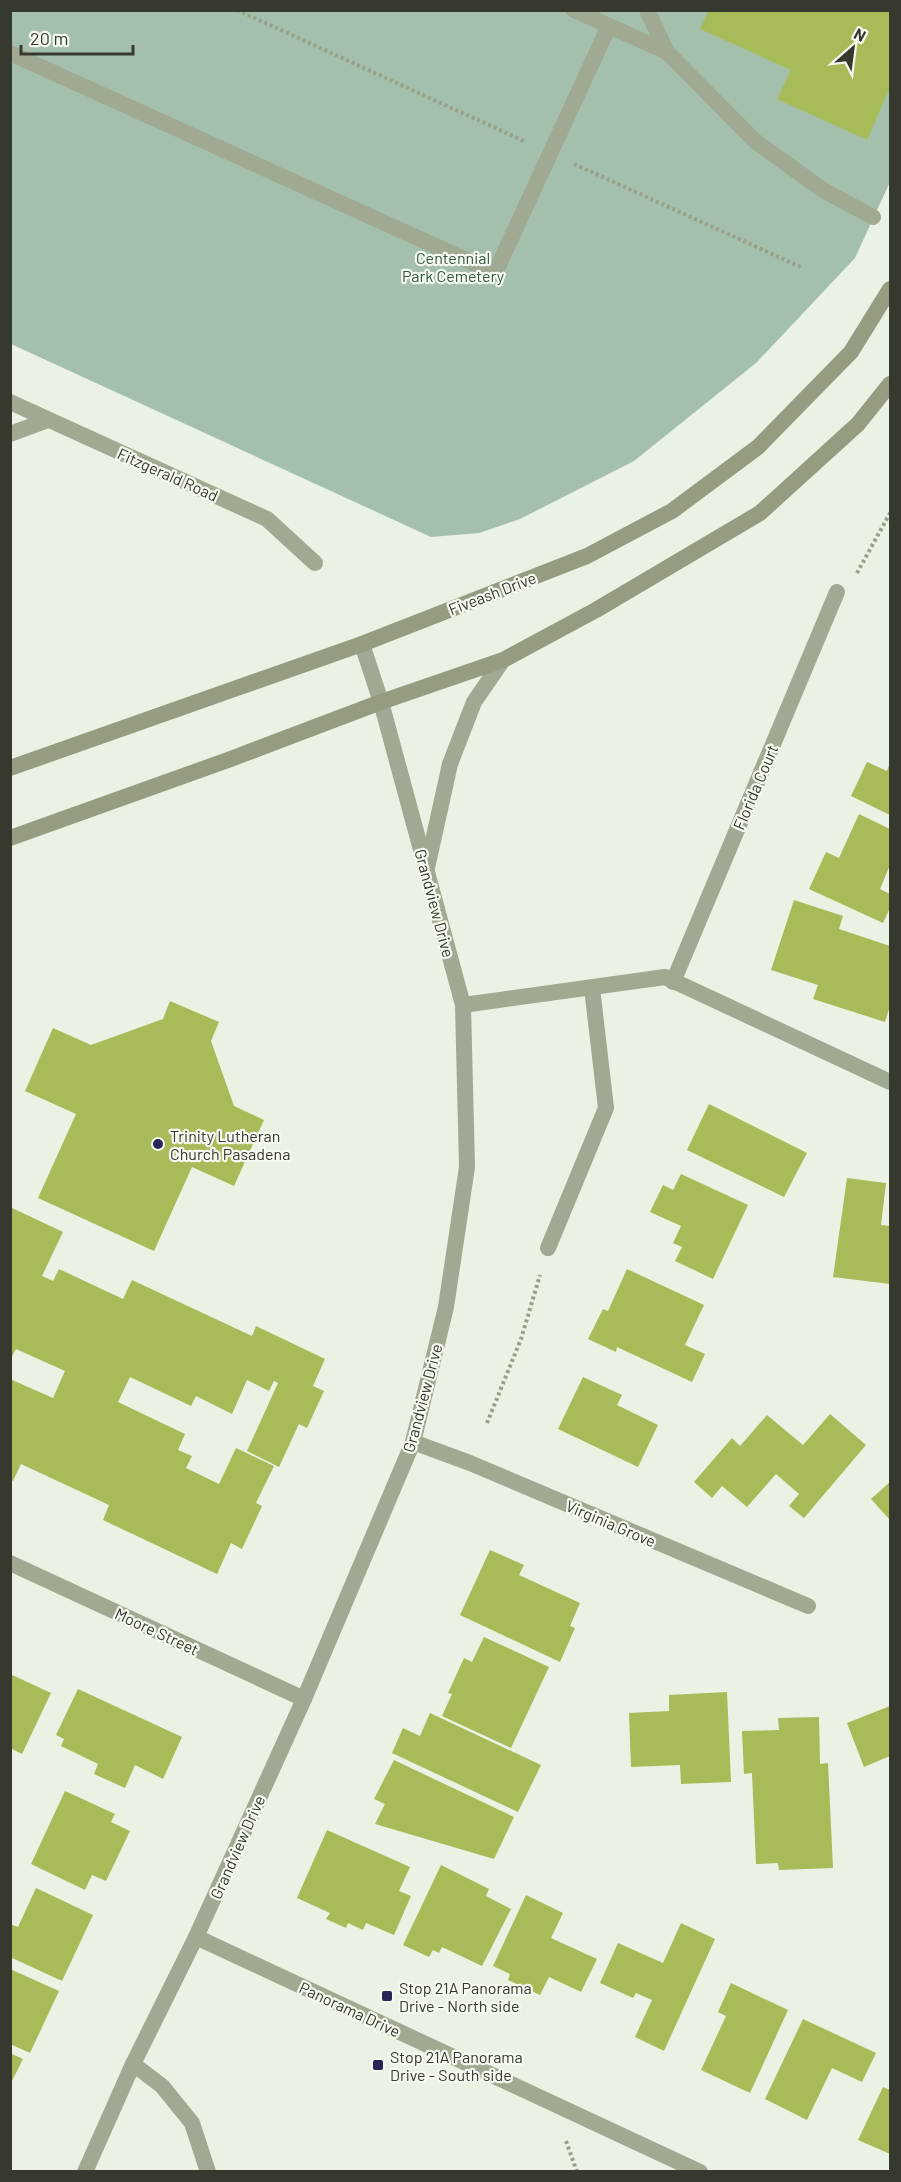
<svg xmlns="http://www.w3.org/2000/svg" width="901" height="2182" font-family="Barlow,sans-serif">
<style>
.green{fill:#a4c0ac}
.building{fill:#a7bb58}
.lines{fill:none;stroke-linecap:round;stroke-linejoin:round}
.path{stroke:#97a188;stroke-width:4;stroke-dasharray:3 3;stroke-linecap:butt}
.service{stroke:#a0a992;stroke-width:16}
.minor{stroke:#a0a992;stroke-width:16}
.tertiary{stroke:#a0a992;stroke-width:16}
.secondary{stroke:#949d81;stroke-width:16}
.poi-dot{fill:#272557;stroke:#f4faef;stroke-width:2}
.labels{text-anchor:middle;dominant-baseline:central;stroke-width:4.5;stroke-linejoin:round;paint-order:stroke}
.park-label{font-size:16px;fill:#32553e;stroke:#f4faef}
.street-label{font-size:16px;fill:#36392d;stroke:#f4faef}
.poi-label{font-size:16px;fill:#36392d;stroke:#f4faef;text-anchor:start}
</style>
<rect width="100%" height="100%" fill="#eaf2e3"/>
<!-- green -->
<path class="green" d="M11 11H890V182L855 258 756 363 634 461 520 519 479 533 431 537 11 344Z"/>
<!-- building -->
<g class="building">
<path d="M709 10H890V87L867 140 777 99 791 70 700 29Z"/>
<path d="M867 762 887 771 890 762V815L851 796Z"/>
<path d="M859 814 890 829V865L880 889 890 894V908L883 923 809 889 826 852 839 858Z"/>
<path d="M794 900 843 916 839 929 890 946V1006L885 1022 813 999 818 985 771 970Z"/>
<path d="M170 1001 219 1022 211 1041 234 1106 264 1120 234 1186 192 1167 154 1251 38 1198 76 1114 25 1091 53 1028 91 1045 163 1019Z"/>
<path d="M709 1104 807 1153 784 1197 687 1150Z"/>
<path d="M681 1174 748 1205 713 1279 675 1261 682 1247 673 1243 681 1226 650 1212 663 1185 673 1190Z"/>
<path d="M847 1178 886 1183 881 1225 890 1226V1284L833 1277Z"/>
<path d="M10 1207 63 1232 42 1276 53 1281 59 1269 123 1299 132 1280 252 1336 256 1326 325 1359 313 1386 324 1391 307 1428 299 1424 279 1467 247 1451 278 1383 274 1381 269 1391 247 1380 232 1414 196 1396 191 1406 130 1377 118 1402 185 1434 178 1450 192 1456 186 1468 219 1484 236 1448 274 1466 256 1503 262 1506 242 1549 231 1543 217 1574 103 1520 109 1505 21 1464 13 1481 10 1480V1379L53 1398 65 1371 16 1349 10 1360Z"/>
<path d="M627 1269 704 1305 685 1345 705 1354 692 1382 617 1347 616 1352 588 1339 603 1309 608 1311Z"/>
<path d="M583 1377 622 1395 617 1405 658 1425 638 1467 558 1429Z"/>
<path d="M830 1414 866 1445 804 1518 789 1506 799 1494 776 1474 747 1507 722 1486 712 1498 694 1482 732 1438 740 1446 767 1415 803 1445Z"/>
<path d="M890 1482V1520L871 1499Z"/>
<path d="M490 1550 524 1565 519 1575 580 1603 570 1626 575 1628 560 1662 460 1615Z"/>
<path d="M484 1637 549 1667 511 1748 442 1716 452 1694 448 1693 464 1658 472 1662Z"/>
<path d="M10 1674 51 1693 22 1754 10 1748Z"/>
<path d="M78 1689 182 1737 163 1779 135 1765 125 1788 94 1774 98 1764 61 1746 64 1739 56 1735Z"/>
<path d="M727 1692 731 1782 681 1784 680 1765 631 1767 629 1713 669 1711V1695Z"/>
<path d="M890 1706V1756L864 1767 847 1723Z"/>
<path d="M430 1713 541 1765 518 1812 392 1753 403 1728 420 1736Z"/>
<path d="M819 1717 820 1764 828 1763 833 1868 779 1870 778 1863 756 1864 752 1773 744 1774 742 1731 779 1730 778 1718Z"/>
<path d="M394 1760 514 1817 494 1859 375 1824 385 1804 374 1799Z"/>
<path d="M65 1791 115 1814 111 1822 130 1831 106 1881 92 1875 85 1890 31 1864Z"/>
<path d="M327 1830 410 1867 399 1891 411 1896 394 1935 366 1923 363 1930 348 1923 346 1928 326 1919 330 1913 297 1898Z"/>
<path d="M441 1865 489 1889 486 1896 511 1909 482 1966 442 1947 439 1953 433 1950 429 1957 403 1945Z"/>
<path d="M36 1888 93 1915 62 1981 10 1957V1924L18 1927Z"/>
<path d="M526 1895 563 1913 551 1938 597 1959 581 1992 549 1977 540 1995 508 1980 510 1974 493 1966Z"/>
<path d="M681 1923 715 1939 664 2051 635 2037 652 2000 636 1993 633 1998 600 1983 618 1943 663 1963Z"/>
<path d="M10 1969 59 1991 30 2053 10 2044Z"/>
<path d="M731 1983 788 2010 750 2093 701 2070 726 2016 718 2012Z"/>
<path d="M803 2019 876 2053 862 2082 832 2068 807 2120 765 2099Z"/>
<path d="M10 2053 23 2059 10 2085Z"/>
<path d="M883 2087 890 2090V2154L858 2140Z"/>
</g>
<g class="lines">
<!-- path -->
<g class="path">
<path d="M237 10 526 142"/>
<path d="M574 164 803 268"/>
<path d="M857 573 890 513"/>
<path d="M487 1423 521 1339 540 1275"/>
<path d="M566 2141 577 2172"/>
</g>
<!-- service -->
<g class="service">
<path d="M574 10 667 52"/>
<path d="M647 10 667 52 755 141 823 190 873 217"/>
<path d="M10 53 495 273 609 26"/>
</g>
<!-- minor -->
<g class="minor">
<path d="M10 402 267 519 315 563"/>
<path d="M10 434 48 420"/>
<path d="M673 982 837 592"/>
<path d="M463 1005 665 977 890 1082"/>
<path d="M548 1248 606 1108 592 988"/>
<path d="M413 1442 470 1463 808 1606"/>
<path d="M10 1563 304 1699"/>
<path d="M133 2064 162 2086 192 2123 208 2172"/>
</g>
<!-- tertiary -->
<g class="tertiary">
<path d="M427 868 450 764 474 702 503 660"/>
<path d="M196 1937 700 2172"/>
<path d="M85 2172 133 2064 196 1937 304 1699 413 1442 446 1307 467 1167 463 1005 381 702 362 644"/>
</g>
<!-- secondary -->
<g class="secondary">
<path d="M10 768 362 644 587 556 672 511 758 447 851 352 890 289"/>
<path d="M10 838 228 760 381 702 503 660 596 610 760 513 858 424 890 384"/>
</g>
</g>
<!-- markers -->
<g class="poi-dot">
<circle cx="158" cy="1144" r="6"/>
<rect x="381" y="1990" width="12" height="12" rx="3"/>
<rect x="372" y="2059" width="12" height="12" rx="3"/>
</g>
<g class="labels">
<!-- park labels -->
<g class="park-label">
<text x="453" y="257">Centennial<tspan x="453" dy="18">Park Cemetery</tspan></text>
</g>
<!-- street labels -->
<g class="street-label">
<text transform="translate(168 474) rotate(24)">Fitzgerald Road</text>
<text transform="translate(492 593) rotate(-21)">Fiveash Drive</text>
<text transform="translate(755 787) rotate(-67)">Florida Court</text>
<text transform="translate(435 903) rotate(75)">Grandview Drive</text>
<text transform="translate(422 1398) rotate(-75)">Grandview Drive</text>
<text transform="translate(611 1523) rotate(23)">Virginia Grove</text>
<text transform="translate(157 1631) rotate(25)">Moore Street</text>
<text transform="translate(237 1847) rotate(-66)">Grandview Drive</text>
<text transform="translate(350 2009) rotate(25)">Panorama Drive</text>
</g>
<!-- poi labels -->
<g class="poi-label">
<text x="170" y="1135">Trinity Lutheran<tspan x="170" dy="18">Church Pasadena</tspan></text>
<text x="399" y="1987">Stop 21A Panorama<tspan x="399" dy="18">Drive - North side</tspan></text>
<text x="390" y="2056">Stop 21A Panorama<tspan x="390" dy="18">Drive - South side</tspan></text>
</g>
</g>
<!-- border -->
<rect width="901" height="2182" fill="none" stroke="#36392d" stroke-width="24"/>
<!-- north arrow -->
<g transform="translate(853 48) rotate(28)" stroke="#f4faef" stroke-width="4.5" paint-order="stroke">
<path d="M0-4.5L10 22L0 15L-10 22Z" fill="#36392d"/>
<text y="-9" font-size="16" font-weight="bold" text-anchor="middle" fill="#36392d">N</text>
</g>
<!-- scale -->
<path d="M21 45v9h112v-9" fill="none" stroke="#36392d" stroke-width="3"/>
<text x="30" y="45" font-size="18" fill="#36392d" stroke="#f4faef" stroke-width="4.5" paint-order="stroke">20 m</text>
</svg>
